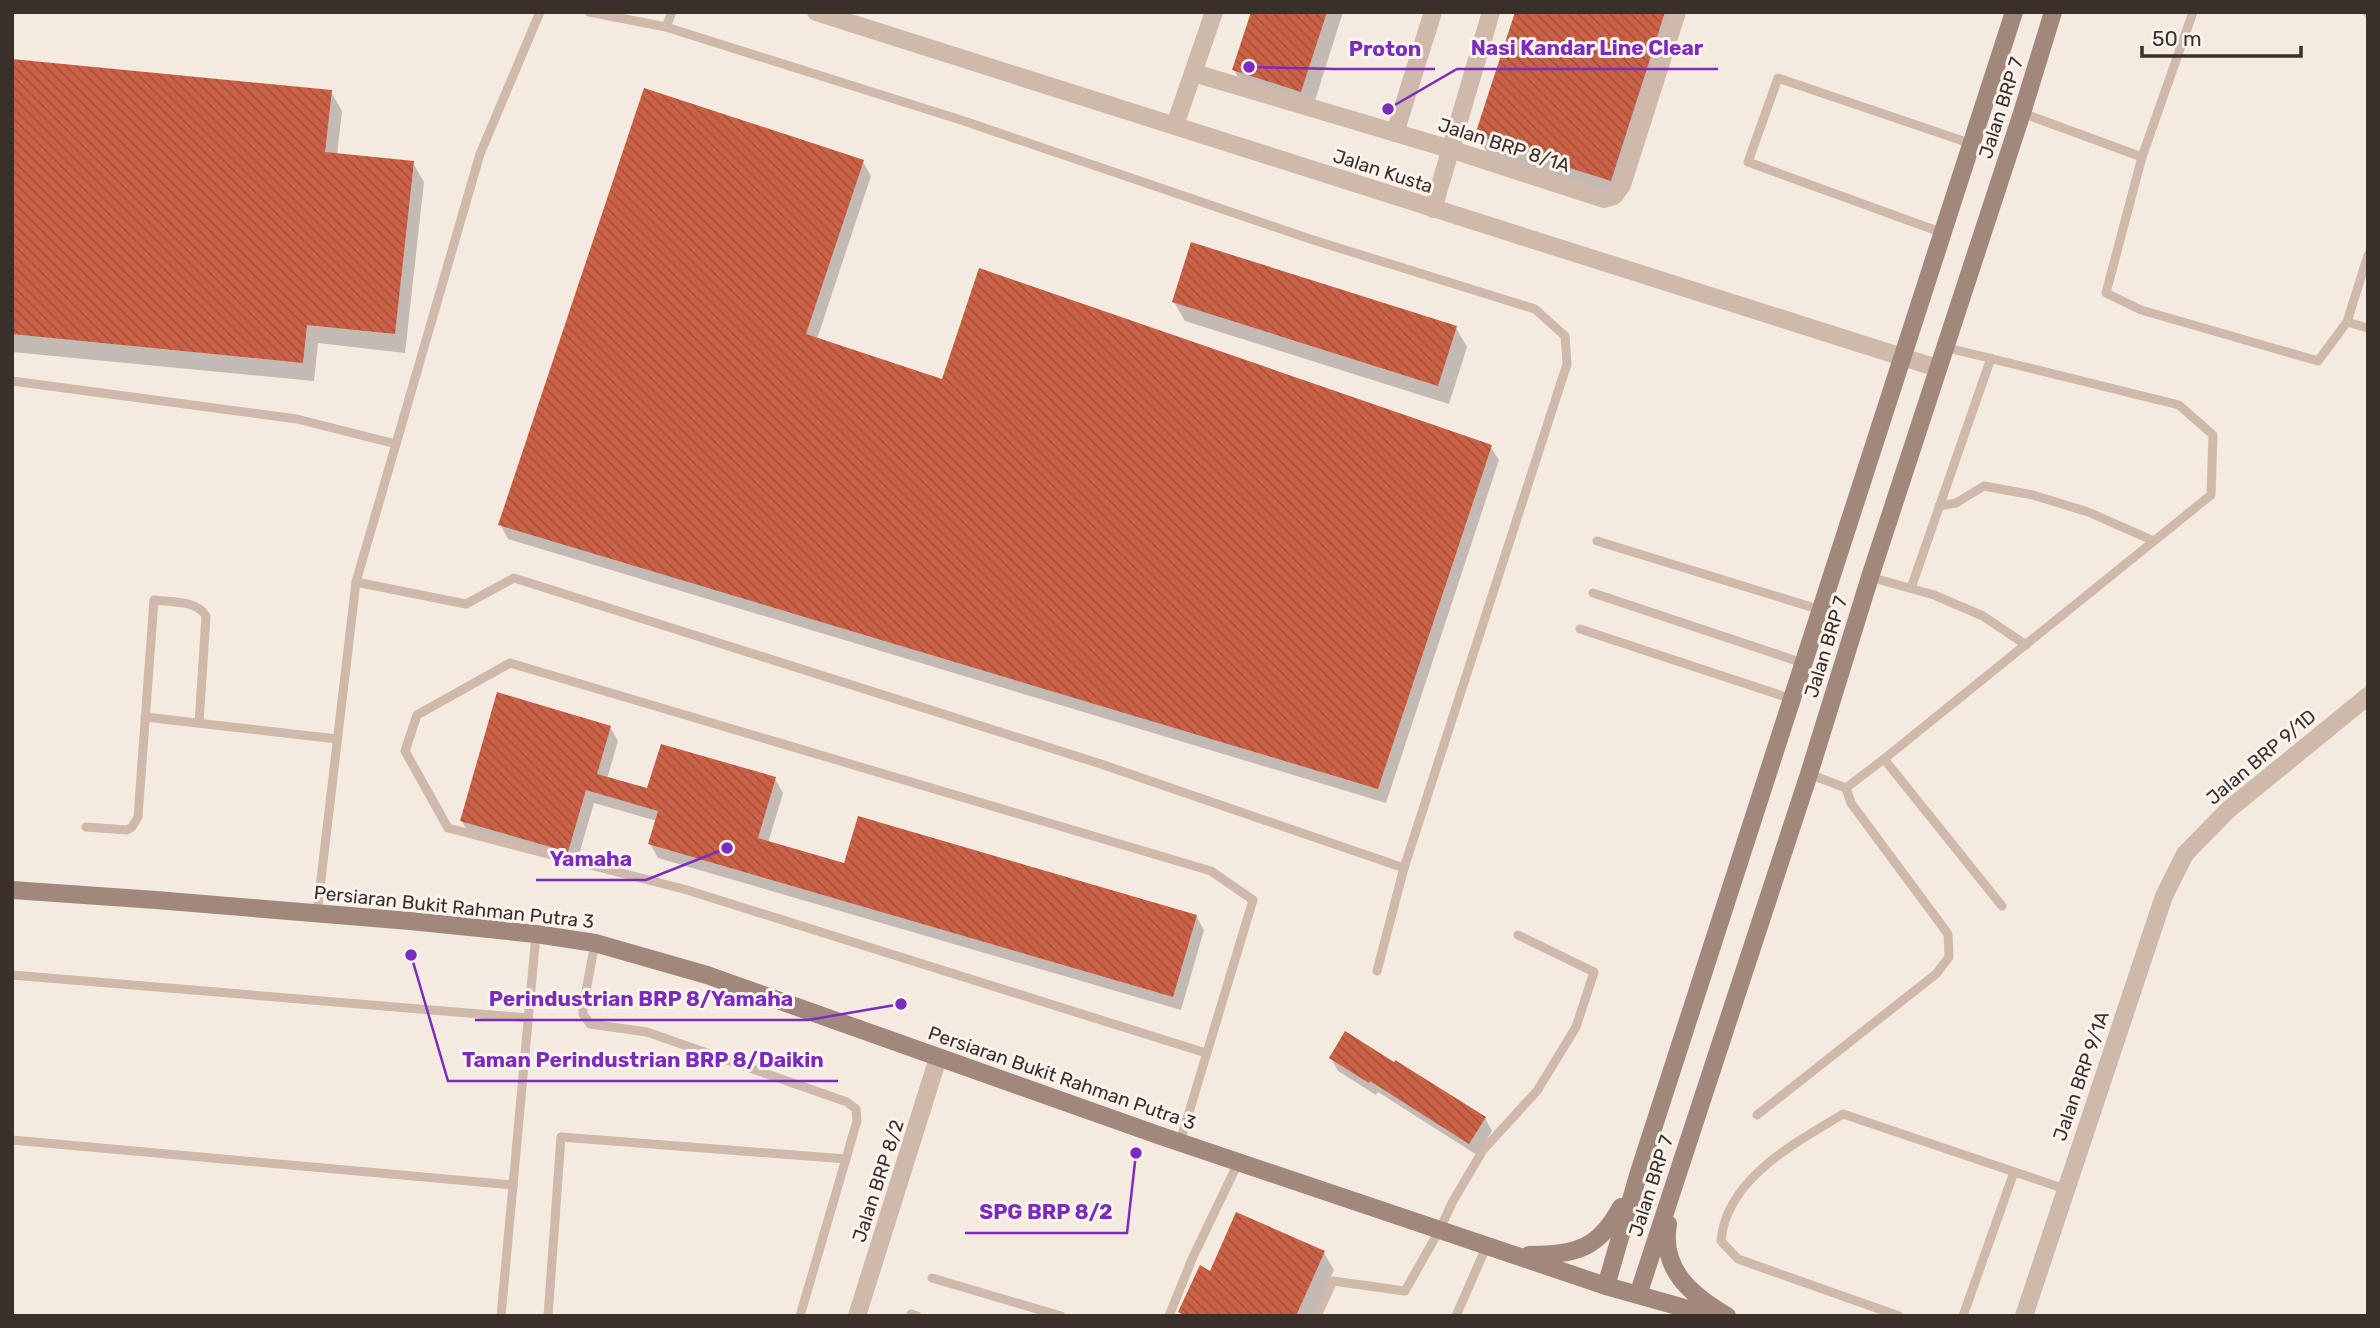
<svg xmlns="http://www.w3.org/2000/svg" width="2380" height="1328" font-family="Rubik,sans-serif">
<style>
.shadow{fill:#0003}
.building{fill:url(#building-back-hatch)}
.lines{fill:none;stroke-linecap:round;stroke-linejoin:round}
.service{stroke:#ceb9ab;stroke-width:9}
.minor{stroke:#ceb9ab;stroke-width:18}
.tertiary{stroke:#ceb9ab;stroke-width:18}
.secondary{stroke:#a2887c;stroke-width:18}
.labels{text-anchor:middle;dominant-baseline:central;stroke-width:6;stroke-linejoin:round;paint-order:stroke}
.street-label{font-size:19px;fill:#3b2f2a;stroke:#fbf4ed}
.leader{fill:none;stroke:#7b2cbf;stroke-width:2.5}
.callout-dot{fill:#7b2cbf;stroke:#fbf4ed;stroke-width:2.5}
.callout-label{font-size:21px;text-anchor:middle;font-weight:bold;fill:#7b2cbf;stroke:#fbf4ed;stroke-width:6;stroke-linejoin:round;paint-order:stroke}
</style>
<defs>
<pattern id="building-back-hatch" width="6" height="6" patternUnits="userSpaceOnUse" patternTransform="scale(1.75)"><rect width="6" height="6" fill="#cb6247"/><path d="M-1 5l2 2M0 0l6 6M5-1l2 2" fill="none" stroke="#a6513b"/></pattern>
</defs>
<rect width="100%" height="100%" fill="#f4eae0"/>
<!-- shadow -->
<g class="shadow">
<path d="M1253 12H1343L1312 110 1245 89 1234 70Z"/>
<path d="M1516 12H1683L1622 199 1488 154 1477 135Z"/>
<path d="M12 61 331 92 342 111 337 155 413 163 424 182 405 353 318 343 314 381 12 352Z"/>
<path d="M863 162 871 176 817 339 943 381 1490 446 1499 460 1386 803 508 539 500 524Z"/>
<path d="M1174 302 1456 328 1467 347 1449 404 1185 321Z"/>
<path d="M610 727 618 741 607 779 648 791 775 779 783 793 768 843 845 866 1196 916 1204 930 1181 1010 658 858 650 844 657 821 594 803 576 865 470 835 461 820Z"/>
<path d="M1331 1058 1485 1118 1492 1131 1477 1155 1378 1092 1376 1095 1338 1071Z"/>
<path d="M1324 1253 1334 1270 1313 1316H1182L1180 1312 1211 1273Z"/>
</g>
<!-- building -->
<g class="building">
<path d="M1251 12H1327L1301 92 1232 70Z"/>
<path d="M1515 12H1665L1611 181 1551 162 1552 159 1475 135Z"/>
<path d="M12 59 332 90 325 152 414 161 395 334 307 325 303 363 12 334Z"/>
<path d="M644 88 864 160 806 334 942 379 979 268 1492 445 1378 789 498 525Z"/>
<path d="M1191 242 1457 326 1438 386 1172 302Z"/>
<path d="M497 692 611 726 597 774 647 788 661 744 776 777 758 838 844 863 858 816 1197 915 1173 997 648 844 658 811 586 790 568 852 460 821Z"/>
<path d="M1345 1031 1394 1062 1395 1060 1486 1117 1469 1144 1370 1081 1369 1083 1329 1058Z"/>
<path d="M1236 1212 1325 1251 1296 1316H1186L1178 1312 1200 1265 1210 1271Z"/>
</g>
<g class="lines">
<!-- service -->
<g class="service">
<path d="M589 12 666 27 672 12"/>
<path d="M2367 12 2368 13"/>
<path d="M666 27 964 121 1310 239 1535 309 1565 336 1567 364 1404 868 1377 971"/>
<path d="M2022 113 2142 157 2106 293 2141 310 2318 361 2347 322"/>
<path d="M2142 157 2193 12"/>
<path d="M1943 233 1748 162 1778 78 1972 144"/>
<path d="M2368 255 2347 322 2368 328"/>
<path d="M12 381 297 419 396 444"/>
<path d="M1939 506 1956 503 1984 486 2033 495 2088 512 2154 541"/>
<path d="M1597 541 1821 610"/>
<path d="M1870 577 1934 595 1983 616 2026 645"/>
<path d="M356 582 466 604 514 578 1101 764 1404 868"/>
<path d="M1911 588 1991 358"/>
<path d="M1593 593 1803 663"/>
<path d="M1580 629 1792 699"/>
<path d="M145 717 337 739"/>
<path d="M1884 759 2002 906"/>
<path d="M1809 774 1846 788 1884 759 2211 495 2213 435 2179 405 1944 347"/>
<path d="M86 827 127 830 132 827 138 817 154 600C170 602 197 600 206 616L199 723"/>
<path d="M317 913 356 582 480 154 540 12"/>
<path d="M595 943 583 1007V1014L590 1024 647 1032 847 1102 856 1109 857 1121 800 1316"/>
<path d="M12 975 528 1018"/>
<path d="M1757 1115 1936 974 1949 957 1948 934 1851 803 1846 788"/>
<path d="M12 1140 513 1185"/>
<path d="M1180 1142 1253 900 1211 871 510 663 417 715 405 751 448 828 687 890 1206 1053"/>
<path d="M932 1278 1061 1316"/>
<path d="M911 1314 917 1316"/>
<path d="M501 1316 536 934"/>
<path d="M548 1316 561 1137 846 1159"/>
<path d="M1169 1316 1192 1259 1239 1161"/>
<path d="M1317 1316 1333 1281 1405 1291 1440 1229 1453 1201 1483 1150 1537 1091 1576 1027 1594 972 1518 935"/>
<path d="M1456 1316 1487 1245"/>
<path d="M1899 1316 1738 1259 1721 1241C1726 1179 1795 1143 1843 1114L2065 1189"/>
<path d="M1963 1316 2014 1172"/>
</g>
<!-- minor -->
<g class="minor">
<path d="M1194 73 1450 149 1604 199 1614 196 1622 185 1677 12"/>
<path d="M1175 125 1214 12"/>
<path d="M1395 133 1433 12"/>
<path d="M1433 209 1491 12"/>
<path d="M857 1316 938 1058"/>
<path d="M2024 1316 2164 896 2185 854 2228 810 2368 696"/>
</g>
<!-- tertiary -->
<path class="tertiary" d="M816 12 1937 368"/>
<!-- secondary -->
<g class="secondary">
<path d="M12 890 156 900 410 921 536 934 595 943 707 975 1158 1135 1606 1286 1713 1316"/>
<path d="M1668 1224C1660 1269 1691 1295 1727 1316"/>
<path d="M1529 1255C1576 1254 1598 1250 1621 1207"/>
<path d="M1606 1286 1639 1172 2014 12"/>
<path d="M1638 1295 1809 774 1870 577 2022 113 2053 12"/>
</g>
</g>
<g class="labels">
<!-- street labels -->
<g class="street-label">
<text transform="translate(2001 108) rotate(-72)">Jalan BRP 7</text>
<text transform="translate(1504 145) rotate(18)">Jalan BRP 8/1A</text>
<text transform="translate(1383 171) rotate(18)">Jalan Kusta</text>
<text transform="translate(1826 647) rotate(-73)">Jalan BRP 7</text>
<text transform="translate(2261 757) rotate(-40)">Jalan BRP 9/1D</text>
<text transform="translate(454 907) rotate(6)">Persiaran Bukit Rahman Putra 3</text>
<text transform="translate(2081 1076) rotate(-71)">Jalan BRP 9/1A</text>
<text transform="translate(1062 1078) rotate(19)">Persiaran Bukit Rahman Putra 3</text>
<text transform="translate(878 1181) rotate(-72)">Jalan BRP 8/2</text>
<text transform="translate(1651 1186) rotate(-72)">Jalan BRP 7</text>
</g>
</g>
<!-- callouts -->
<path class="leader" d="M1388 109L1457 69H1718M1249 67L1335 69H1435M727 848L646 880H536M901 1004L808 1020H475M411 955L448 1081H838M1136 1153L1127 1233H965"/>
<g class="callout-dot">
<circle cx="1388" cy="109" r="7"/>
<circle cx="1249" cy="67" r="7"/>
<circle cx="727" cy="848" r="7"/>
<circle cx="901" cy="1004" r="7"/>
<circle cx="411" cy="955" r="7"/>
<circle cx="1136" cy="1153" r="7"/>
</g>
<g class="callout-label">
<text x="1587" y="55">Nasi Kandar Line Clear</text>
<text x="1385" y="56">Proton</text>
<text x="591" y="866">Yamaha</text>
<text x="641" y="1006">Perindustrian BRP 8/Yamaha</text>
<text x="643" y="1067">Taman Perindustrian BRP 8/Daikin</text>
<text x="1046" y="1219">SPG BRP 8/2</text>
</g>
<!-- border -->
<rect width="2380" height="1328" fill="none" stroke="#3b2f2a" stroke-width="28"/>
<!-- scale -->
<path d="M2142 46v10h159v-10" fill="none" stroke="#3b2f2a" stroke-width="3.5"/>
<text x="2152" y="46" font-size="21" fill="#3b2f2a" stroke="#fbf4ed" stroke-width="5" paint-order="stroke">50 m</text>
</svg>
